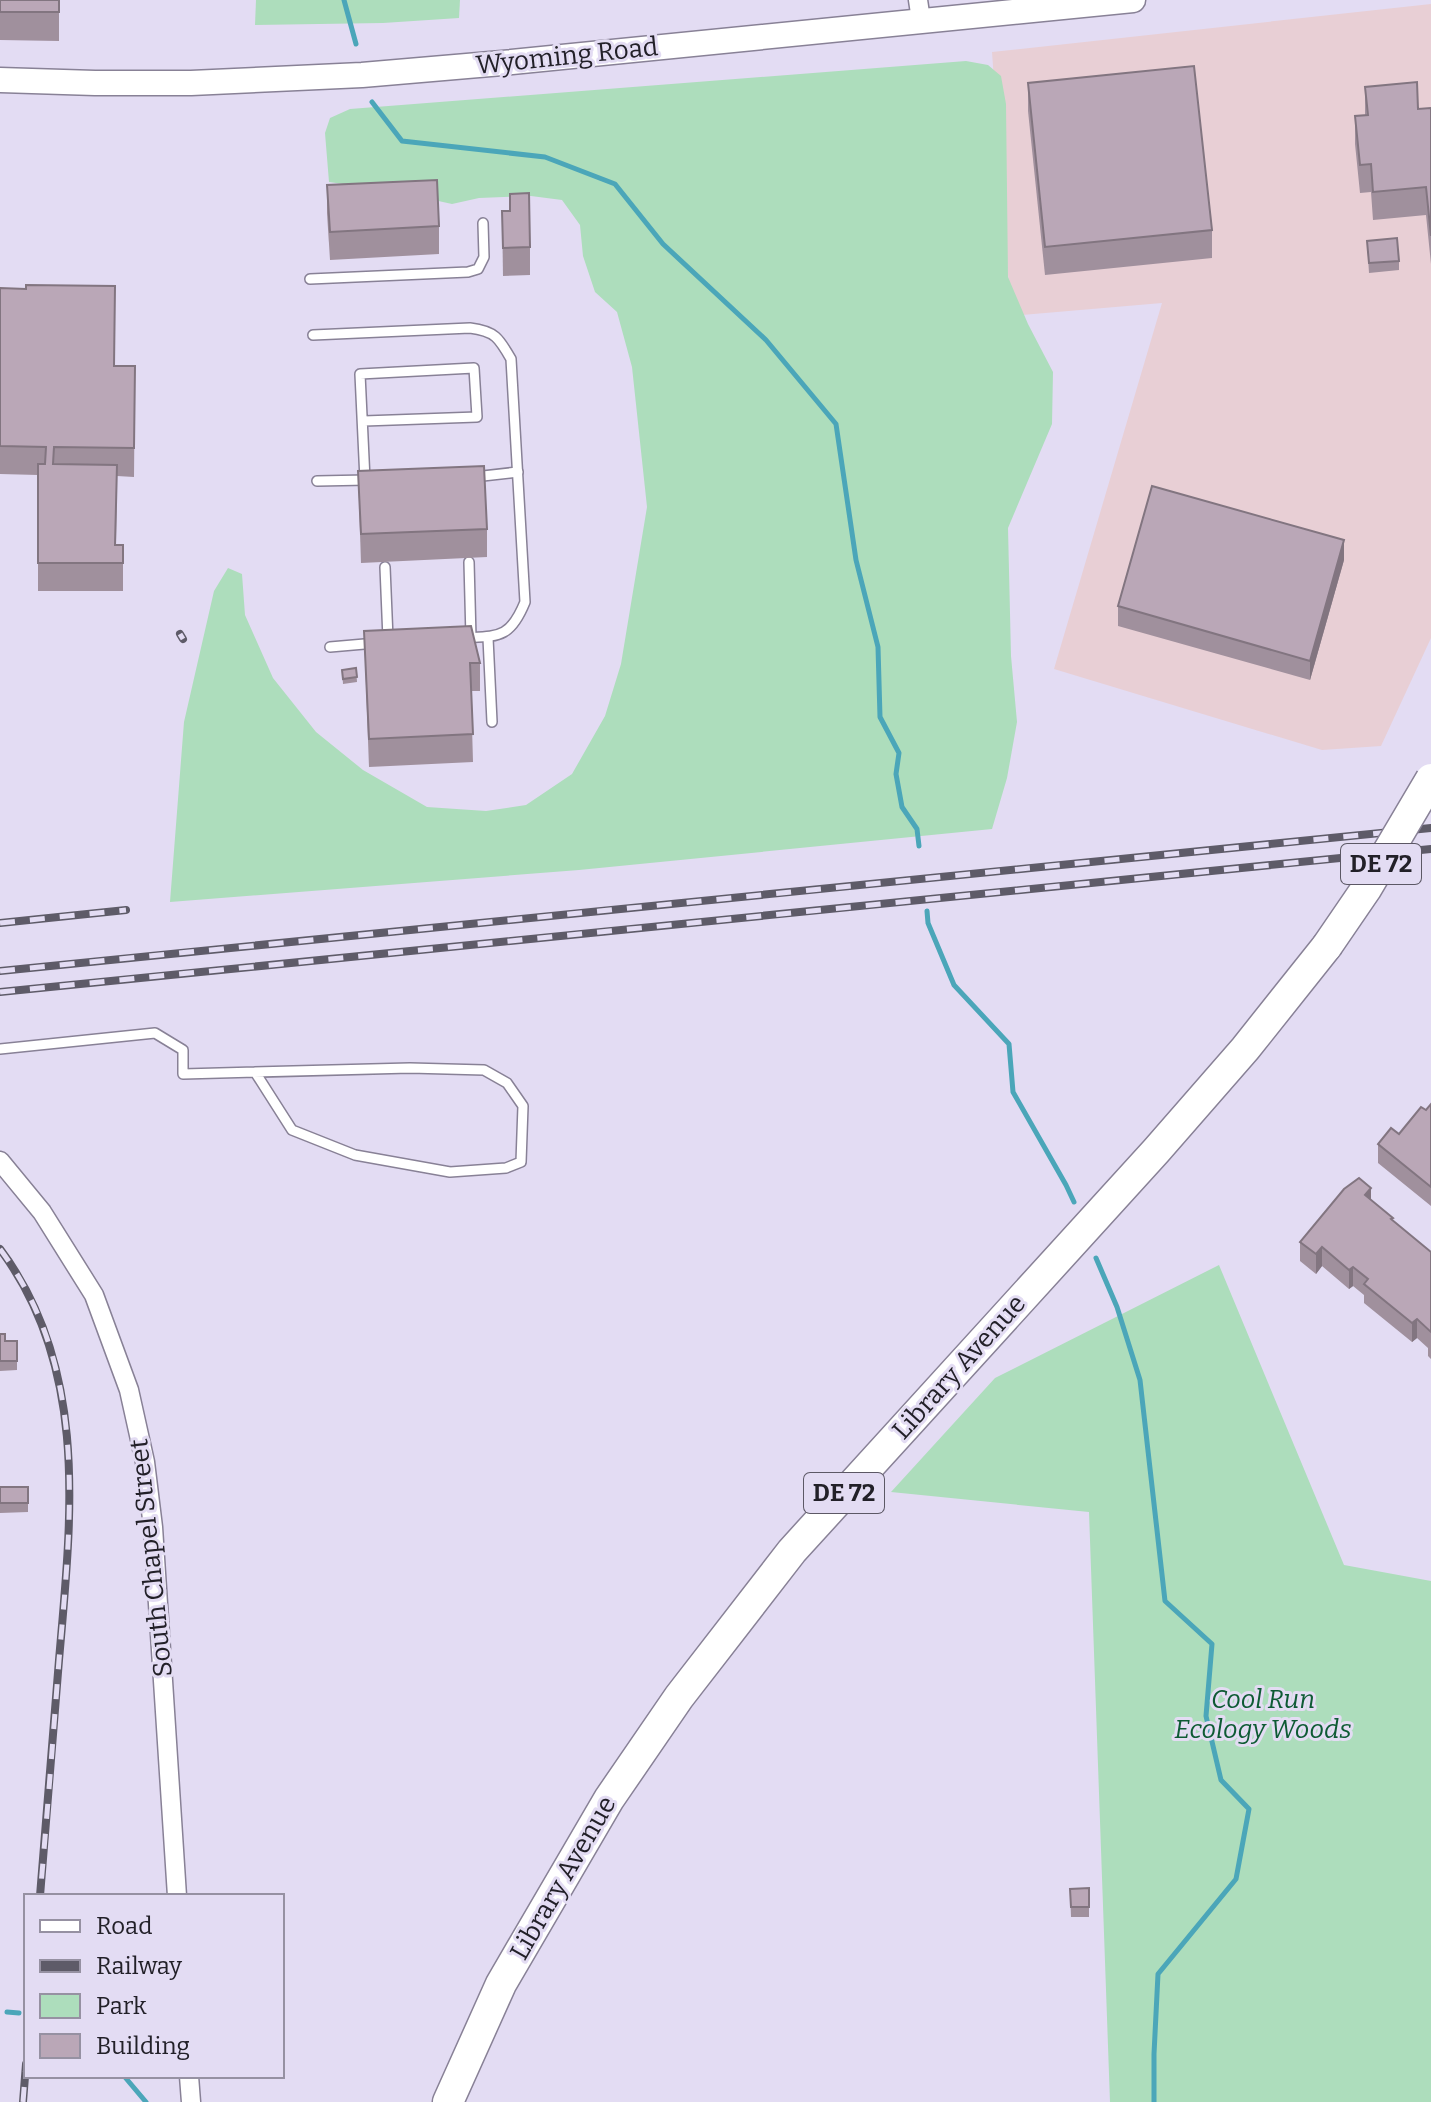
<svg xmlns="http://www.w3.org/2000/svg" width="1431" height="2102" font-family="Bitter,serif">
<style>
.commercial{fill:#e8cfd5}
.green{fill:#adddbc}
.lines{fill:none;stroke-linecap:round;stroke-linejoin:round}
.stream{stroke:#4ba6b9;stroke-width:5}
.service-casing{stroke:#888196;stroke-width:12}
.minor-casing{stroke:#888196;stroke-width:21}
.tertiary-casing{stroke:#888196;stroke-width:27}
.primary-casing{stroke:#888196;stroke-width:33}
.service{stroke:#fff;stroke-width:9}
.minor{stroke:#fff;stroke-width:18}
.tertiary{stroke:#fff;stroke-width:24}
.primary{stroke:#fff;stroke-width:30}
.rail-casing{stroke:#5e5b68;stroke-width:8}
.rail{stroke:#e3dcf3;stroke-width:5;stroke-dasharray:15;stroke-linecap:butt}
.primary-bridge-casing{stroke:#888196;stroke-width:33;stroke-linecap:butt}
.primary-bridge{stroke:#fff;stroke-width:30}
.wall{fill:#a0909d}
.shaded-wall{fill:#827580}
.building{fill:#baa7b7;stroke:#827580;stroke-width:2}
.labels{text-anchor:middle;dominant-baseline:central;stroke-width:6;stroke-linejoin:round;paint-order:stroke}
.shield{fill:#e3dcf3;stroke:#5c5865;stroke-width:2}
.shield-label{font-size:24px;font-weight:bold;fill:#222028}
.street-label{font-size:26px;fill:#222028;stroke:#e3dcf3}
.park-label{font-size:26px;font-style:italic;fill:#0e5b34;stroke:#e3dcf3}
</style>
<rect width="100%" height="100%" fill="#e3dcf3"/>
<!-- commercial -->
<path class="commercial" d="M1431 4V638L1381 746 1322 750 1054 669 1162 303 1011 316 992 52Z"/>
<!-- green -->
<g class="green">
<path d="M256 0H460L459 18 383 23 255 25Z"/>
<path d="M966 61 988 65 1001 76 1006 104 1008 277 1028 324 1053 372 1052 424 1008 528 1011 656 1017 722 1007 778 992 829 579 870 170 902 184 722 214 591 228 568 242 574 245 615 273 678 316 732 363 770 427 807 486 811 526 805 572 774 605 716 621 664 647 507 632 367 617 312 595 292 583 256 580 225 562 200 531 196 479 198 452 204 393 191 329 182 325 133 330 118 350 109Z"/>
<path d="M1219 1265 1344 1565 1431 1581V2102H1110L1089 1512 891 1492 995 1378Z"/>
</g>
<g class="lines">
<!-- stream -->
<g class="stream">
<path d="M344 0 356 44"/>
<path d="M372 102 402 141 545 157 615 184 663 244 766 340 836 424 856 560 878 647 880 717 899 753 896 774 902 807 917 829 919 846"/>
<path d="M927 911 928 923 954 985 1009 1044 1013 1092 1066 1185 1074 1202"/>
<path d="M1096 1258 1117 1307 1140 1380 1165 1601 1212 1644 1206 1716 1221 1780 1249 1809 1236 1879 1158 1974 1154 2054V2102"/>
<path d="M7 2012 19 2013"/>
<path d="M124 2076 146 2102"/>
</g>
<!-- service casing -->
<g class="service-casing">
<g id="service">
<path d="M310 279 468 272 478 269 484 257 483 223"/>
<path d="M313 335 470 328C495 331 499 338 511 359L525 602C510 639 498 636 463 638"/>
<path d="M364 421 477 417 474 368 360 374 365 480"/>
<path d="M474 477 518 472"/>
<path d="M317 481 367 480"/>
<path d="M469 562 471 638"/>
<path d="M385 567 388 639"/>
<path d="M488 638 492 722"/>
<path d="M330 647 376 643"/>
<path d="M0 1049 155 1033 183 1050V1074L410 1068 484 1070 507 1083 523 1106 521 1162 506 1168 450 1172 355 1155 292 1130 255 1072"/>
</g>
</g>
<!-- minor casing -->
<g class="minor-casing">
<g id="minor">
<path d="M918 0 921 20"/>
<path d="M0 1161 42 1212 94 1295 129 1390 145 1462 153 1527 177 1896"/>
<path d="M189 2076 191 2102"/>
</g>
</g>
<!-- tertiary casing -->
<g class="tertiary-casing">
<path id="tertiary" d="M0 80 95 83H191L362 75 502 63 1133 0"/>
</g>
<!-- primary casing -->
<g class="primary-casing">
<path id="primary" d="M448 2102 501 1984 609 1799 679 1697 792 1551 1156 1151 1245 1049 1327 946"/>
</g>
<!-- service -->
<use href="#service" class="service"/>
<!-- minor -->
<use href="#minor" class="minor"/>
<!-- tertiary -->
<use href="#tertiary" class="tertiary"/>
<!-- primary -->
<use href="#primary" class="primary"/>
<!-- rail casing -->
<g class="rail-casing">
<g id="rail">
<path d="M180 634 183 639"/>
<path d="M0 923 126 910"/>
<path d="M0 971 1431 828"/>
<path d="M0 992 1431 849"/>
<path d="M0 1249C90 1369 71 1520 59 1660 53 1738 47 1817 40 1896"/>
<path d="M23 2102 26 2064"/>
</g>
</g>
<!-- rail -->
<use href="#rail" class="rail"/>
<!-- primary-bridge casing -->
<g class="primary-bridge-casing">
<path id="primary-bridge" d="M1327 946 1366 889 1431 779"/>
</g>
<!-- primary-bridge -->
<use href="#primary-bridge" class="primary-bridge"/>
</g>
<!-- wall -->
<g class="wall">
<path d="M0 0H59V41L0 40Z"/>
<path d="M1028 83 1212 230V258L1045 275 1028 111Z"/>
<path d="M1365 87 1418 109 1431 108V264L1426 215 1373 220 1371 192 1360 193 1355 144V116L1365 115Z"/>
<path d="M327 185 439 226V254L330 260 327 213Z"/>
<path d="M502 211 530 247V275L503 276Z"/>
<path d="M1367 241 1399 261V270L1369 273Z"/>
<path d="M0 288 114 366H135L134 477 117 476 116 545H123V591H38V475L0 474Z"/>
<path d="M358 471 487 529V557L361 563Z"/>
<path d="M1344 560 1310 680 1118 626V606Z"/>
<path d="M364 631 480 663V691H471L473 762 369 767Z"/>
<path d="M356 668 357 682 343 684 342 670Z"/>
<path d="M1431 1104V1206L1378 1163V1144L1399 1134 1426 1110Z"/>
<path d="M1371 1200 1393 1221 1431 1252V1359L1428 1356V1348L1417 1338 1412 1342 1364 1303V1295L1353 1286 1349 1289 1322 1266 1316 1274 1300 1261V1242Z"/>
<path d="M0 1334 5 1341H17V1370L0 1371Z"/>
<path d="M0 1487H28V1512L0 1513Z"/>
<path d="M1089 1888V1917H1071L1070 1889Z"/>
</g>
<!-- shaded-wall -->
<g class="shaded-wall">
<path d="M1344 540V560L1310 680V661Z"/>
<path d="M1371 1188V1207L1365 1195Z"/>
<path d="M1322 1247V1266L1316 1274V1254Z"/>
<path d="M1353 1267V1286L1349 1289V1270Z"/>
<path d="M1417 1319V1338L1412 1342V1323Z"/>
</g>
<!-- building -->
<g class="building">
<rect x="0" y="0" width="59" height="12"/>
<path d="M1194 66 1212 230 1045 247 1028 83Z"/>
<path d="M1417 82 1418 109 1431 108V236L1426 187 1373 192 1371 164 1360 165 1355 116 1368 115 1365 87Z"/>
<path d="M437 180 439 226 330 232 327 185Z"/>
<path d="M529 193 530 247 503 248 502 211H510V194Z"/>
<path d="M1397 238 1399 261 1369 263 1367 241Z"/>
<path d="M26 285 115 286 114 366H135L134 448 54 447 53 464 117 465 115 545H123V563H38V464H45L46 447 0 446V288L26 289Z"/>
<path d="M484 466 487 529 361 534 358 471Z"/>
<path d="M1152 486 1344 540 1310 661 1118 606Z"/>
<path d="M471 626 480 663H470L473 734 369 739 364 631Z"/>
<path d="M356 668 357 677 343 679 342 670Z"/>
<path d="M1431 1104V1187L1378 1144 1391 1128 1399 1134 1421 1107 1426 1110Z"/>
<path d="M1359 1178 1371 1188 1365 1195 1393 1218 1391 1219 1431 1252V1332L1417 1319 1412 1323 1364 1284 1368 1279 1353 1267 1349 1270 1322 1247 1316 1254 1300 1242 1344 1189Z"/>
<path d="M0 1334H5V1341H17V1361H0Z"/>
<rect x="0" y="1487" width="28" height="16"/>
<path d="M1089 1888V1907H1071L1070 1889Z"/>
</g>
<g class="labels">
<!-- shield labels -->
<g class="shield">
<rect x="1341" y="844" width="80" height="40" rx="6"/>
<rect x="804" y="1473" width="80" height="40" rx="6"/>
</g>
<g class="shield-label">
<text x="1381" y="864">DE 72</text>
<text x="844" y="1493">DE 72</text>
</g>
<!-- street labels -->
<g class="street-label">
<text transform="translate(567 56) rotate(-6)">Wyoming Road</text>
<text transform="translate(959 1367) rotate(-48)">Library Avenue</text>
<text transform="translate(151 1558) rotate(-96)">South Chapel Street</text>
<text transform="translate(563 1878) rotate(-60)">Library Avenue</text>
</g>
<!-- park labels -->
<g class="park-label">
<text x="1263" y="1699">Cool Run<tspan x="1263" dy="30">Ecology Woods</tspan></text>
</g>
</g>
<!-- legend -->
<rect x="24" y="1894" width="260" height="184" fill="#e3dcf3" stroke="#9691a2" stroke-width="2"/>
<rect x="40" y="1920" width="40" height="12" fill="#ffffff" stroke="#9691a2" stroke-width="2"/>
<text x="96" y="1934" font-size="24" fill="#222028">Road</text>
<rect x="40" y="1960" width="40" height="12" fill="#5e5b68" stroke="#9691a2" stroke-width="2"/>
<text x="96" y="1974" font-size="24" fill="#222028">Railway</text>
<rect x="40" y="1994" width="40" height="24" fill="#adddbc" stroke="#9691a2" stroke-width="2"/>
<text x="96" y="2014" font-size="24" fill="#222028">Park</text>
<rect x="40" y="2034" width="40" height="24" fill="#baa7b7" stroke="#9691a2" stroke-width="2"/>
<text x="96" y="2054" font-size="24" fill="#222028">Building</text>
</svg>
